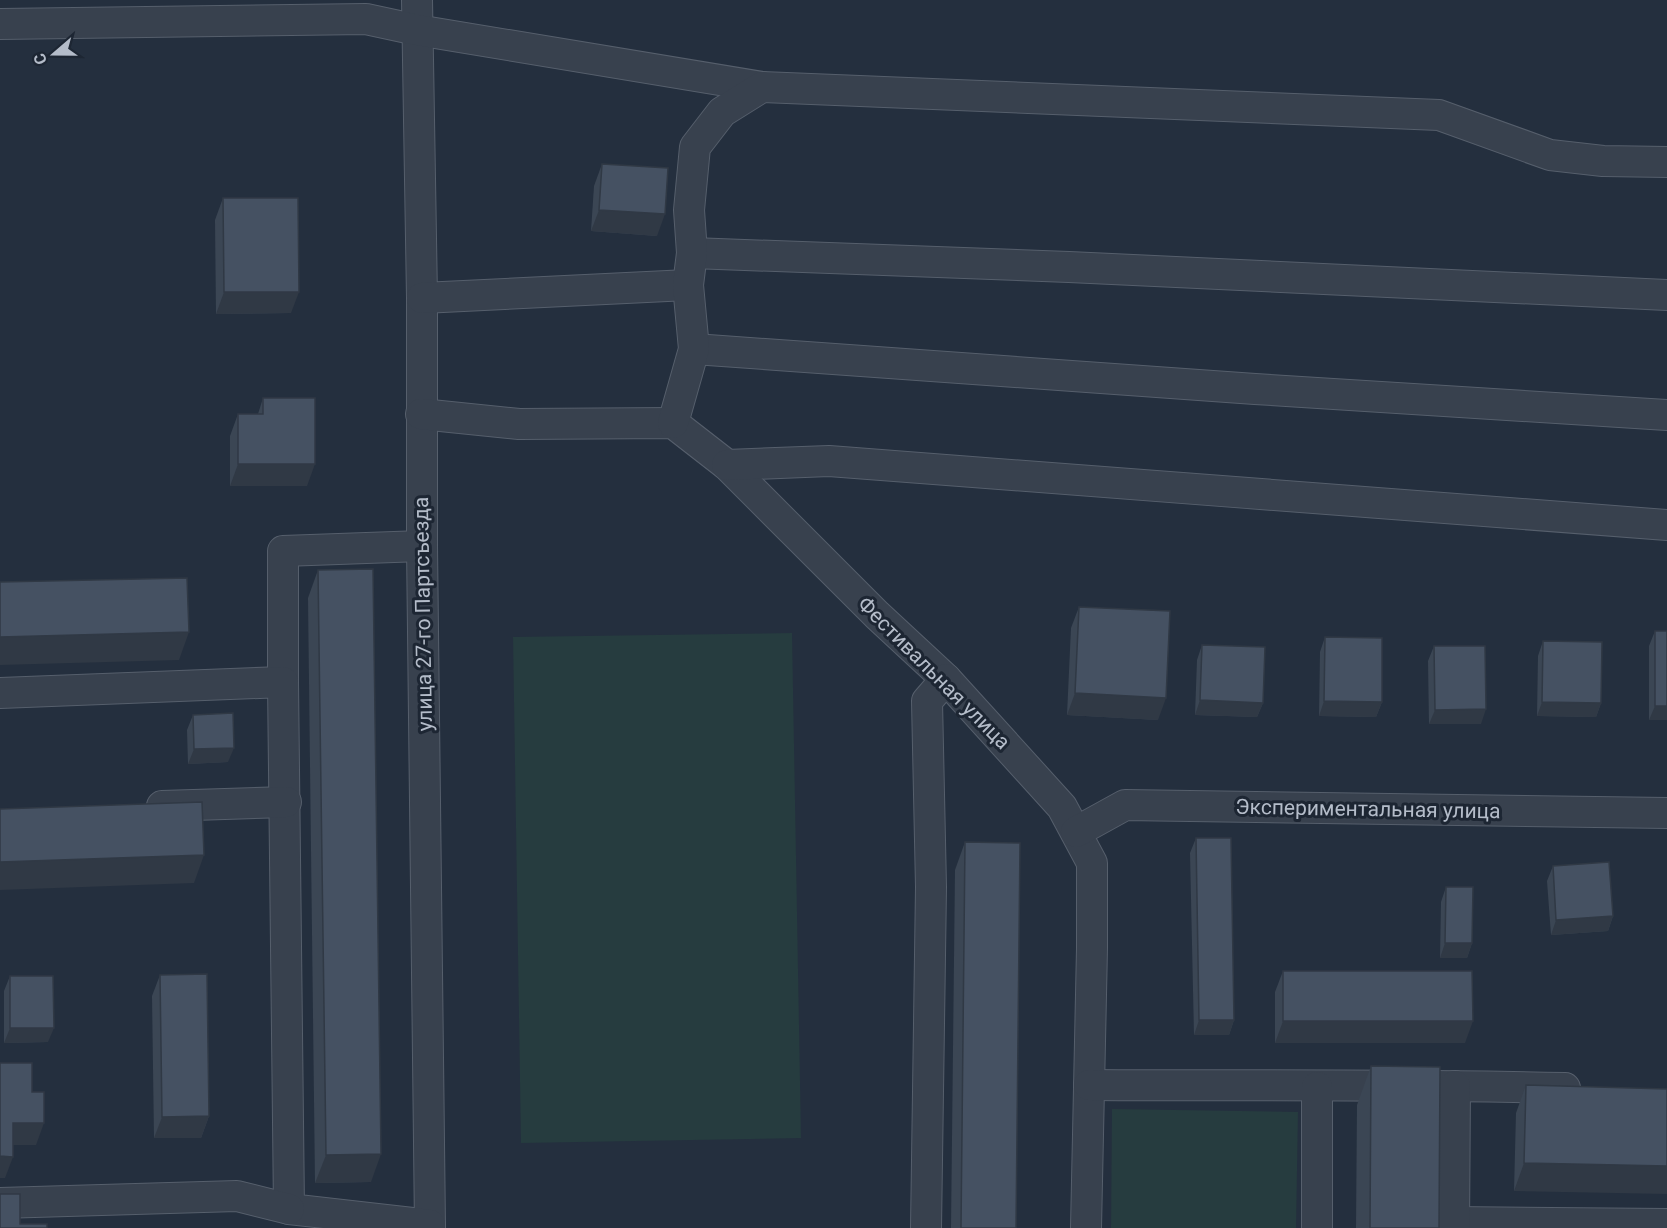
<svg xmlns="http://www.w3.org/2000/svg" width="1667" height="1228" font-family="Roboto,sans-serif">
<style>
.green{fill:#263c3f}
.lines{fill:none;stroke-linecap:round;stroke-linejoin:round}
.minor-casing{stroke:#565f6c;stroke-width:32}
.minor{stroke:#38414e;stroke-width:30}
.wall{fill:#3b4654}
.shaded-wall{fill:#303945}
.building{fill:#455162;stroke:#303945;stroke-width:1.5}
.labels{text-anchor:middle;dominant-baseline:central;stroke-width:6;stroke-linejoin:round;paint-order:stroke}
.street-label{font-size:21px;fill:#b4bcc9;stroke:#1d2633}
</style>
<rect width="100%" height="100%" fill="#242f3e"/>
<!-- green -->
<g class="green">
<path d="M792 633 801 1138 521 1143 513 637Z"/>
<path d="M1112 1109 1298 1112 1296 1228H1111Z"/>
</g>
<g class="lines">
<!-- minor casing -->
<g class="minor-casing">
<g id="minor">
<path d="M417 0 422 298V546L430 1228"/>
<path d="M0 24 366 19 417 30 762 87"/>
<path d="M692 253 1069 267 1667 295"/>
<path d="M422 298 688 285"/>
<path d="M694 349 1255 389 1667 415"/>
<path d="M421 414 519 424 673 423 727 465 877 615 946 679 1062 807 1092 863V948L1086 1228"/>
<path d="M673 423 694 349 688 285 692 253 689 210 695 147 722 112 762 87 1439 115 1550 155 1603 161 1667 162"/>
<path d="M727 465 829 461 1667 525"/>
<path d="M283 682V551L422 546"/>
<path d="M0 693 283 682 289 1209 430 1225"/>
<path d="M162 806 286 802"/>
<path d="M1076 832 1125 805 1667 813"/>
<path d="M1089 1085C1248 1086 1406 1084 1565 1088"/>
<path d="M1317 1087V1228"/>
<path d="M0 1203 237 1196 289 1209"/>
<path d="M1454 1222 1667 1224"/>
<path d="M926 1228 931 887 927 701 946 679"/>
<path d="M1454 1228 1455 1086"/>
</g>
</g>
<!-- minor -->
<use href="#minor" class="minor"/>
</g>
<!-- wall -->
<g class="wall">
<path d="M602 164 657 236 591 231 594 186Z"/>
<path d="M223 198 291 313 216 314 215 220Z"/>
<path d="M263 398 307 486H230V436L238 414H258Z"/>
<path d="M318 570 371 1182 315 1183 308 598Z"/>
<path d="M1079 607 1158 720 1067 715 1071 628Z"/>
<path d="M1655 631H1667V720H1649V646Z"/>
<path d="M1325 637 1382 702 1376 717 1319 716 1320 652Z"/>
<path d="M1543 641 1601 703 1596 717 1537 716 1538 656Z"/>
<path d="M1202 645 1263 703 1257 717 1195 715 1197 660Z"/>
<path d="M1434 646 1481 724H1429L1428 661Z"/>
<path d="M193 715 228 762 188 764 187 730Z"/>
<path d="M1196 838 1234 1020 1229 1035H1194L1190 853Z"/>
<path d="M965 842 1016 1228H951L955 870Z"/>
<path d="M1553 866 1613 916 1608 931 1551 935 1547 881Z"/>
<path d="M1446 887 1472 943 1467 958H1440L1441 902Z"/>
<path d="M1283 971 1465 1043H1275V992Z"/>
<path d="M160 975 209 1116 201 1138H154L152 996Z"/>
<path d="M10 976 48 1042 4 1043V991Z"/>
<path d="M1371 1066 1439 1228H1356L1357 1105Z"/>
<path d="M1526 1085 1667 1089 1514 1191 1516 1113Z"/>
</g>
<!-- shaded-wall -->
<g class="shaded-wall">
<path d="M599 210 665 214 657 236 591 231Z"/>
<path d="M224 292H299L291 313 216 314Z"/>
<path d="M238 464H315L307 486H230Z"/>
<path d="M189 632 179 660 0 665V637Z"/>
<path d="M1075 693 1166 698 1158 720 1067 715Z"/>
<path d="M1200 700 1263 703 1257 717 1195 715Z"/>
<path d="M1324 701 1382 702 1376 717 1319 716Z"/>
<path d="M1542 702 1601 703 1596 717 1537 716Z"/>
<path d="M1655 706H1667V720H1649Z"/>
<path d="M1486 709 1481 724H1429L1435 710Z"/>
<path d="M234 748 228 762 188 764 194 749Z"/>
<path d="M204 855 194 883 0 890V862Z"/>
<path d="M1613 916 1608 931 1551 935 1556 920Z"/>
<path d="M1445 943H1472L1467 958H1440Z"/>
<path d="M1199 1020H1234L1229 1035H1194Z"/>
<path d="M1283 1021H1473L1465 1043H1275Z"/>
<path d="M10 1028H54L48 1042 4 1043Z"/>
<path d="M209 1116 201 1138H154L162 1117Z"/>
<path d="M13 1123H44L36 1145H5Z"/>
<path d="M381 1154 371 1182 315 1183 326 1155Z"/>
<path d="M0 1156 13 1157 5 1178H0Z"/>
<path d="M1524 1163 1667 1166V1194L1514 1191Z"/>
</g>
<!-- building -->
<g class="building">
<path d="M602 164 668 168 665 214 599 210Z"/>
<path d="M223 198H298L299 292H224Z"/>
<path d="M263 398H315V464H238V414H263Z"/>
<path d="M373 569 381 1154 326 1155 318 570Z"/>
<path d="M187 578 189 632 0 637V582Z"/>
<path d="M1079 607 1170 611 1166 698 1075 693Z"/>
<rect x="1655" y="631" width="12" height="75"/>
<path d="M1325 637 1382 638V702L1324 701Z"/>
<path d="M1543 641 1602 642 1601 703 1542 702Z"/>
<path d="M1202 645 1265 647 1263 703 1200 700Z"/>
<path d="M1434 646H1485L1486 709 1435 710Z"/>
<path d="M233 713 234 748 194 749 193 715Z"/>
<path d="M202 802 204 855 0 862V809Z"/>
<path d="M1196 838H1231L1234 1020H1199Z"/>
<path d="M965 842 1020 843 1016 1228H961Z"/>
<path d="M1609 862 1613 916 1556 920 1553 866Z"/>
<path d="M1446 887H1473L1472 943H1445Z"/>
<path d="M1283 971H1472L1473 1021H1283Z"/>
<path d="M207 974 209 1116 162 1117 160 975Z"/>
<path d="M10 976H53L54 1028H10Z"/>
<path d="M0 1063H32V1092H44V1123H13V1157L0 1156Z"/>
<path d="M1371 1066 1440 1067 1439 1228H1370Z"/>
<path d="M1526 1085 1667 1089V1166L1524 1163Z"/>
<path d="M0 1194H20V1224H47V1228H0Z"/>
</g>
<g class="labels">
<!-- street labels -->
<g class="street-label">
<text transform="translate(423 614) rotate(-91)">улица 27-го Партсъезда</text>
<text transform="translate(934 673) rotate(45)">Фестивальная улица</text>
<text transform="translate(1368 809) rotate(1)">Экспериментальная улица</text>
</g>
</g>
<!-- north arrow -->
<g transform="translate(54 54) rotate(250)" stroke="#1d2633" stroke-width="4.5" paint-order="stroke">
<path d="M0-4.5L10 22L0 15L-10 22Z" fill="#b4bcc9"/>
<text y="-9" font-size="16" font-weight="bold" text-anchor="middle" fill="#b4bcc9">С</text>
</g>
</svg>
